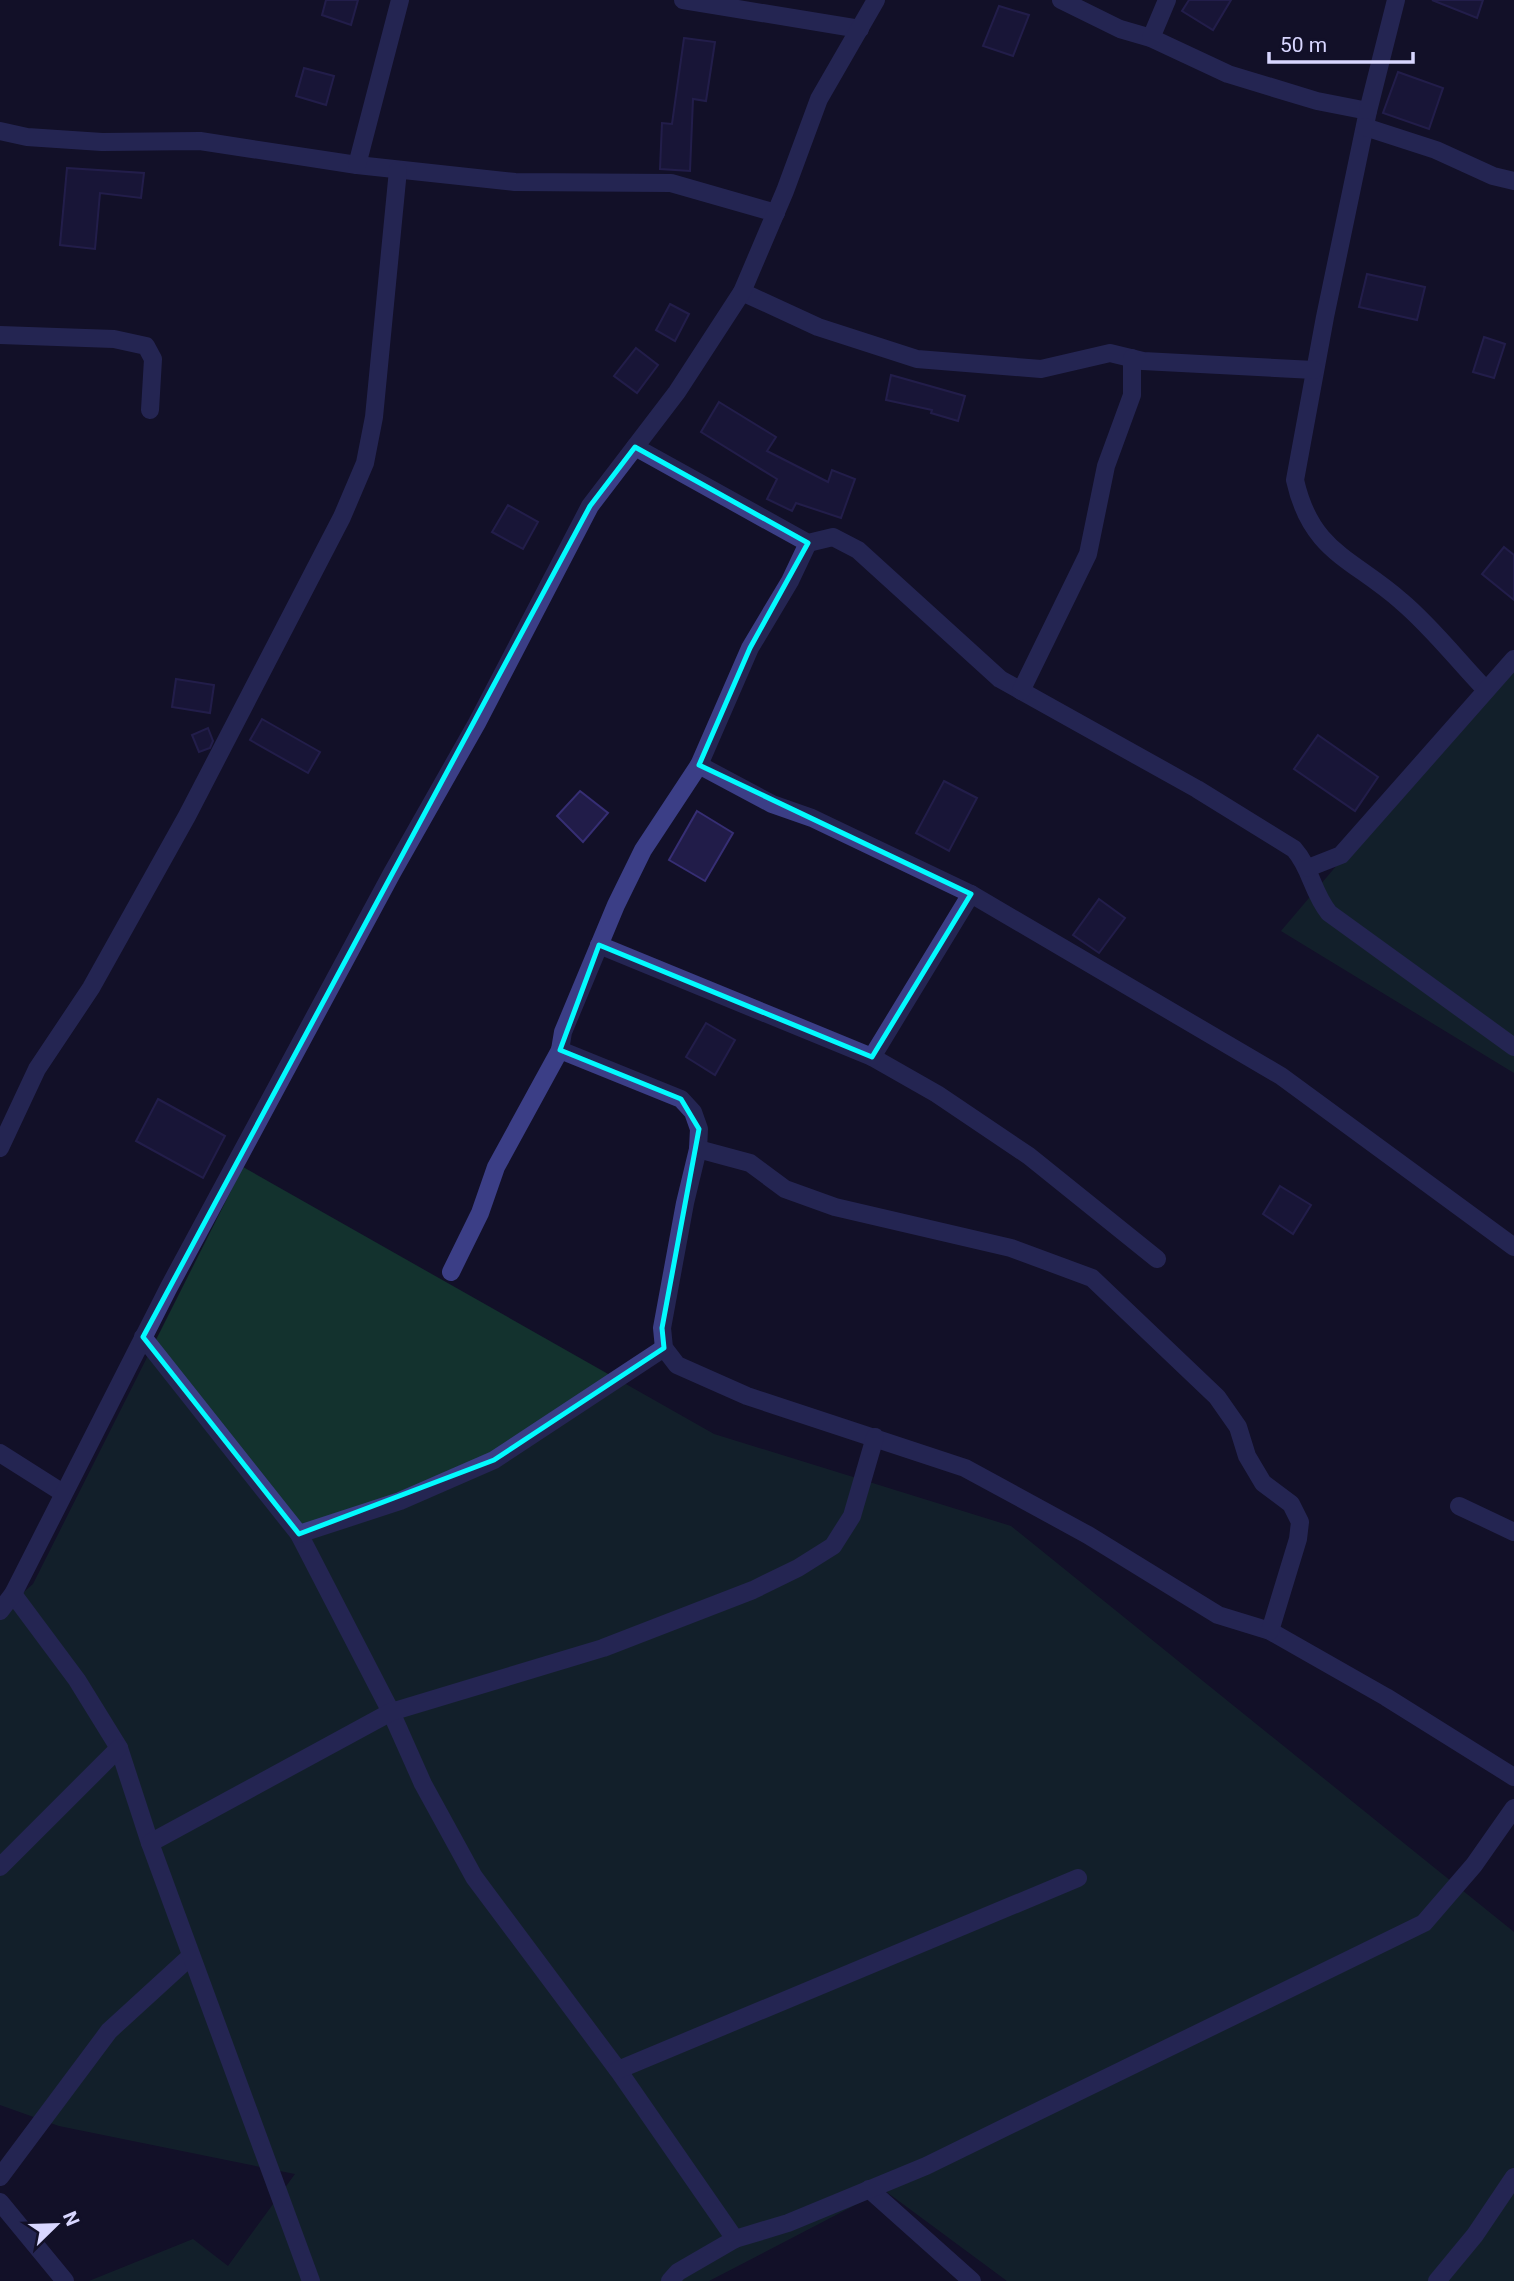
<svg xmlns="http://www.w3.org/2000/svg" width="1514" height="2281" font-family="Roboto,sans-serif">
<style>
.green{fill:#13322e}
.building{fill:#211c49;stroke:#362e74;stroke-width:2}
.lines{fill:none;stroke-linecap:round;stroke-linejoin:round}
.street{stroke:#3b3e86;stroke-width:18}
.marked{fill:none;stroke:#03fafe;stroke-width:5;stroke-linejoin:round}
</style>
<rect width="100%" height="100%" fill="#121028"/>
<!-- green -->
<g class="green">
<path d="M1514 657V1073L1281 931Z"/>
<path d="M243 1167 714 1434 1011 1526 1514 1932V2281H1007L884 2190 709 2281H89L193 2239 228 2266 295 2174 59 2126 0 2105V1613L33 1584Z"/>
</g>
<!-- building -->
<g class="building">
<path d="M326 0H358L351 25 322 15Z"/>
<path d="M1189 0H1231L1213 30 1182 11Z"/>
<path d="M1432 0H1483L1477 18Z"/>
<path d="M999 6 1029 15 1013 56 983 46Z"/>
<path d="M684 38 715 42 706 101 693 99 690 171 660 169 662 123 672 124Z"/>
<path d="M304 68 334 76 326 105 296 96Z"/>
<path d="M1398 72 1443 88 1429 129 1383 113Z"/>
<path d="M67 168 144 173 141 198 100 193 95 249 60 245Z"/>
<path d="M1367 274 1425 287 1417 320 1359 307Z"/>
<path d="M670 304 689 314 675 341 656 330Z"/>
<path d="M1484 337 1505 344 1494 378 1473 372Z"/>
<path d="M636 348 658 365 637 393 614 376Z"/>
<path d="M891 375 965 396 958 421 931 413 932 410 886 400Z"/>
<path d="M719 402 776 437 767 451 828 482 832 470 855 479 841 518 796 503 792 511 767 499 777 479 701 432Z"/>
<path d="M508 505 538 522 523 549 492 532Z"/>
<path d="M1504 547 1514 555V600L1482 574Z"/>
<path d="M176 679 214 685 210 713 172 707Z"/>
<path d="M262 719 320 752 308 773 250 740Z"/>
<path d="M208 728 213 741 210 748 199 752 192 735Z"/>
<path d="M1318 735 1378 777 1355 811 1294 769Z"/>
<path d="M944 781 977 798 949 851 916 833Z"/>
<path d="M580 791 608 813 583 842 557 816Z"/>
<path d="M697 811 733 833 705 881 669 860Z"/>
<path d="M1099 899 1125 918 1099 953 1073 935Z"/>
<path d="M706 1023 735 1040 715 1075 686 1057Z"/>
<path d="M158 1099 225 1136 203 1178 136 1141Z"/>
<path d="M1280 1186 1311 1205 1293 1234 1263 1214Z"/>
</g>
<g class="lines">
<!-- street -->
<g class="street">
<path d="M683 0 860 29"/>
<path d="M1061 0 1120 29 1151 38 1228 74 1317 101 1368 111"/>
<path d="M1396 0 1368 111 1325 317 1295 480C1311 552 1352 558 1401 601 1432 627 1458 661 1486 690"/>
<path d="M1151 38 1167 0"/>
<path d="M1365 127 1436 150 1493 176 1514 181"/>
<path d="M0 131 27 137 102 142 200 141 357 165 515 182 671 183 776 213"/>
<path d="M357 165 400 0"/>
<path d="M742 292 818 327 917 359 1041 369 1110 353 1143 361 1314 370"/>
<path d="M0 335 114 339 146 346 153 359 150 410"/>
<path d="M635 447 808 543 833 537 858 550 1000 679 1197 789 1294 849C1311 868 1312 892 1329 913L1514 1047"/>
<path d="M808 543 790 581 750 648 699 765 772 804 812 818 971 894 1281 1076 1514 1247"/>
<path d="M1021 691 1088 554 1106 466 1132 395V358"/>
<path d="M1308 868 1341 855 1514 659"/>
<path d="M599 945 872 1057 937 1094 1029 1156 1157 1259"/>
<path d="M560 1050 681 1099 693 1112 699 1129 698 1149 685 1203 662 1328 664 1348 677 1365 747 1396 965 1468 1088 1535 1218 1615 1270 1631 1386 1697 1514 1777"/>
<path d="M872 1057 971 894"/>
<path d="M0 1148 37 1069 91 988 187 816 342 517 365 463 374 417 398 170"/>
<path d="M698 1149 750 1163 785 1189 835 1207 1011 1248 1092 1278 1217 1397 1238 1427 1247 1456 1263 1483 1291 1504 1300 1522 1298 1539 1270 1631"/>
<path d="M451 1272 480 1213 496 1167 560 1050 563 1032 616 905 643 850 699 765"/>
<path d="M143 1337 299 1534 391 1712 423 1784 474 1877 618 2070 735 2239"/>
<path d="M0 1453 63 1493"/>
<path d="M1459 1506 1514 1532"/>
<path d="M299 1534 400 1501 494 1460 664 1348"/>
<path d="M13 1594 77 1680 119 1748 150 1843"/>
<path d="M0 1611 13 1594 169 1287 392 873 477 723 590 506 677 392 742 292 785 191 819 99 876 0"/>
<path d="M0 1867 119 1748"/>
<path d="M618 2070 1078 1878"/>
<path d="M0 2177 109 2031 191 1956"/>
<path d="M869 2189 972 2281"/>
<path d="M0 2202 65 2281"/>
<path d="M311 2281 150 1843 391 1712 603 1648 753 1590 798 1568 833 1546 852 1516 875 1437"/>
<path d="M670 2281 678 2272 735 2239 788 2223 926 2166 1424 1923 1474 1865 1514 1808"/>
<path d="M1437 2281 1475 2235 1514 2177"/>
</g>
</g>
<!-- marked area -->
<path d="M0 0H1514V2281H0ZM635 447 808 543 750 648 699 765 971 894 872 1057 599 945 560 1050 681 1099 699 1129 662 1328 664 1348 494 1460 299 1534 143 1337 590 506Z" fill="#121028" fill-opacity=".55" fill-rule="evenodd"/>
<path class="marked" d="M635 447 808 543 750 648 699 765 971 894 872 1057 599 945 560 1050 681 1099 699 1129 662 1328 664 1348 494 1460 299 1534 143 1337 590 506Z"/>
<!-- north arrow -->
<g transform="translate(56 2225) rotate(67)" stroke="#121028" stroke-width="5" paint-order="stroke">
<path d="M0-5L12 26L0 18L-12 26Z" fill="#d8d6ff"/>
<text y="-10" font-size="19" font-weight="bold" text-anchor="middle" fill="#d8d6ff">N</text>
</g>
<!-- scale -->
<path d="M1269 52v10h144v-10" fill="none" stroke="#d8d6ff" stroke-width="3.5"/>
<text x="1280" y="52" font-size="21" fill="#d8d6ff" stroke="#121028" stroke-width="5" paint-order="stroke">50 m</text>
</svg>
